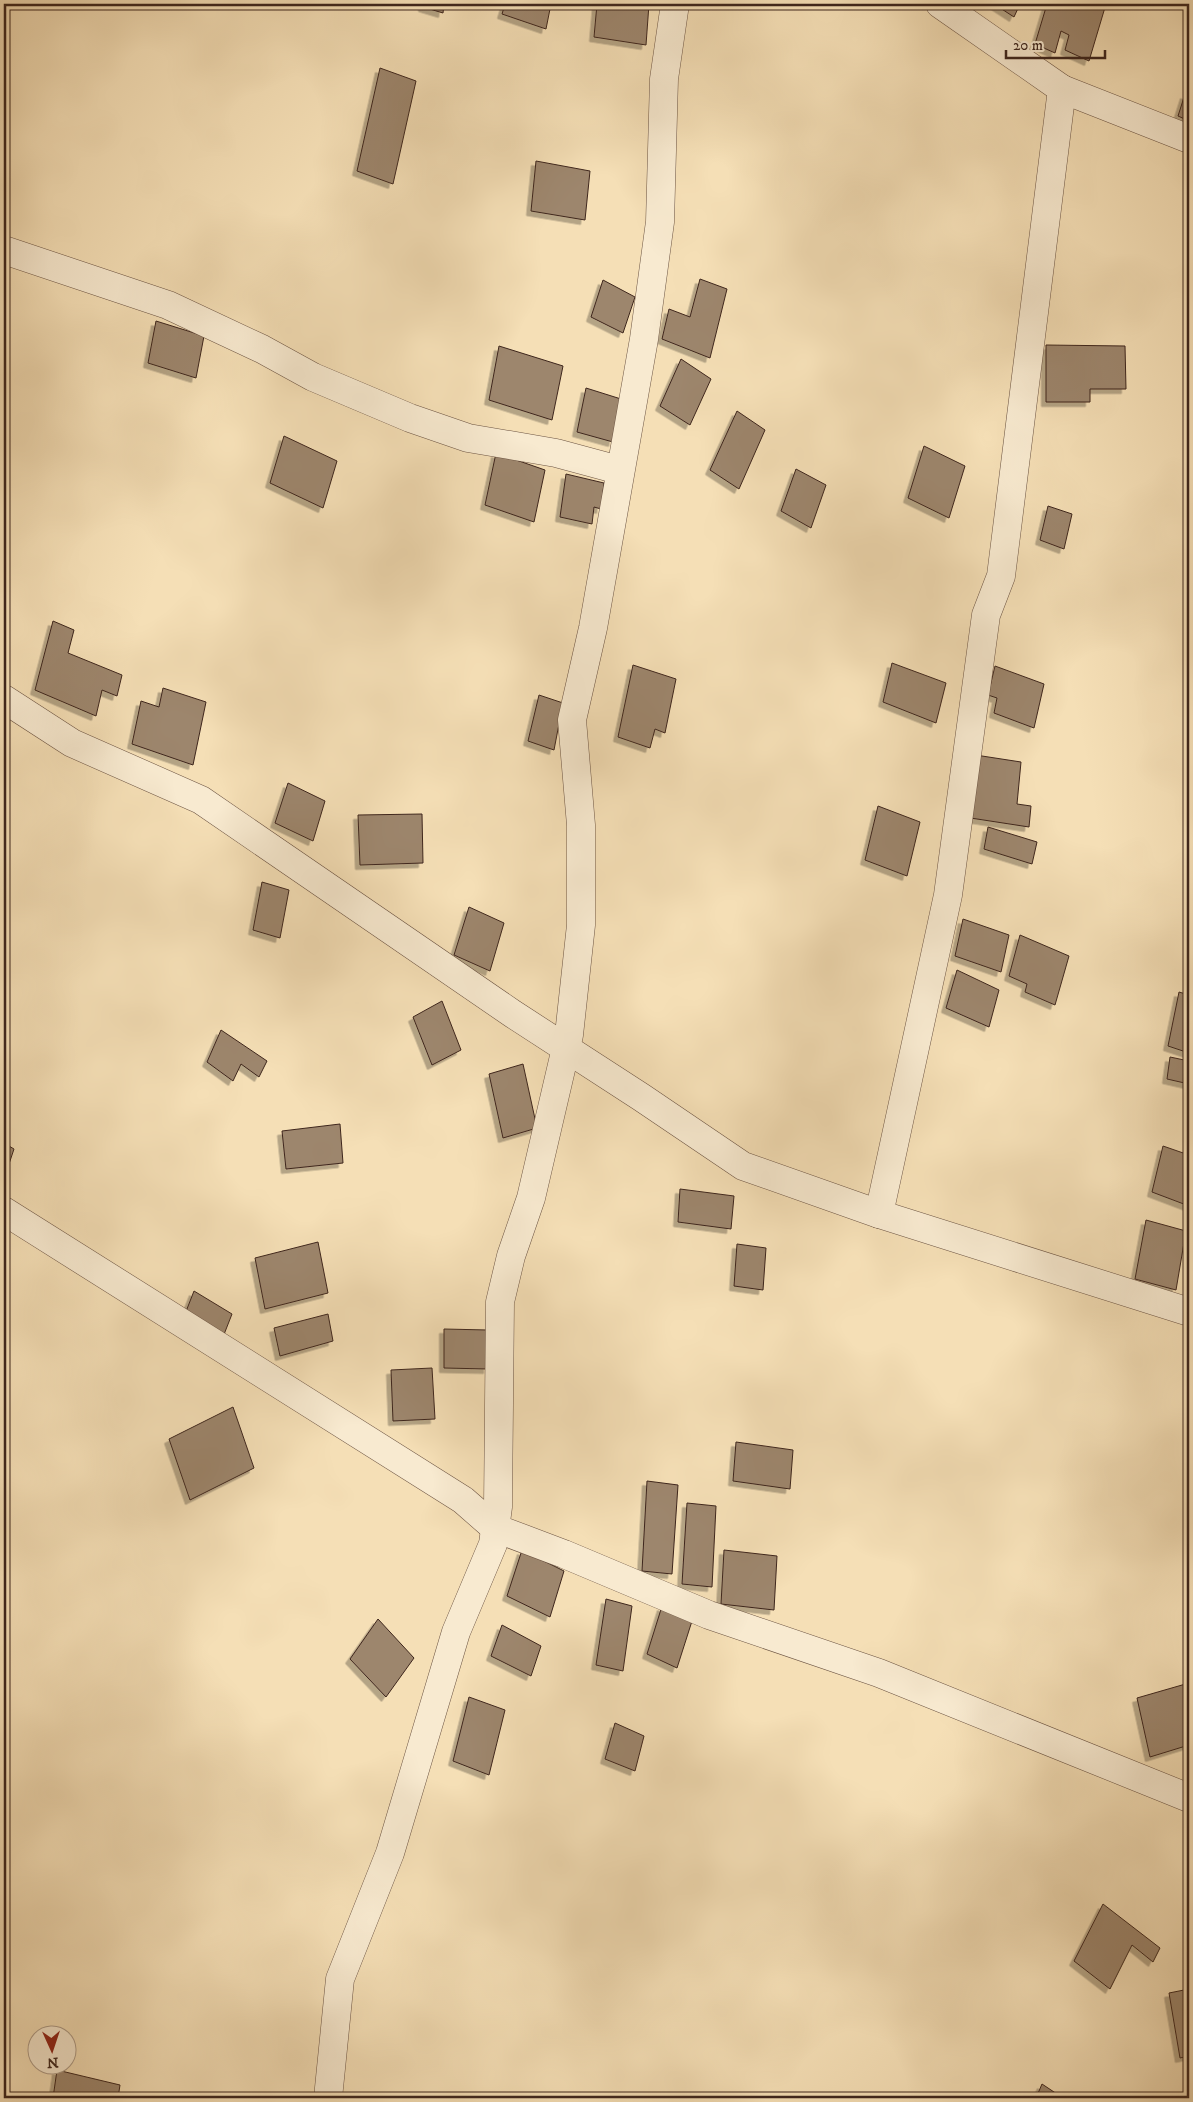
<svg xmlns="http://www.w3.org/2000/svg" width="1193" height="2102" font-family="'IM FELL DW Pica',serif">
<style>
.building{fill:#9d866d;stroke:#3e261d;filter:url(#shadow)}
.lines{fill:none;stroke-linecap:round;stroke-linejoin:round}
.street-casing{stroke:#6c5443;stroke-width:29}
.street{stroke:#f8ead0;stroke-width:28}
</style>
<defs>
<filter id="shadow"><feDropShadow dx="-4.5" dy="4.5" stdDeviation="0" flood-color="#0004"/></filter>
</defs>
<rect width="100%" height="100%" fill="#f5dfb6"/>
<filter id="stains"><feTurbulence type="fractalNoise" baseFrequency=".004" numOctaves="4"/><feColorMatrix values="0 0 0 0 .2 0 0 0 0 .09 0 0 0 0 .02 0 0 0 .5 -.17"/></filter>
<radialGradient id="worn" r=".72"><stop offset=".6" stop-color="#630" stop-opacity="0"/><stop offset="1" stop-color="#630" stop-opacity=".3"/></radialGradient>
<!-- building -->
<g class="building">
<path d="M423 4H444L443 13 423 7Z"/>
<path d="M505 4H551L546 29 502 14Z"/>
<path d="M597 4H649L646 45 594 37Z"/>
<path d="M994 4H1020L1014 17Z"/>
<path d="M1047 4H1106L1089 61 1065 50 1069 35 1061 31 1055 53 1035 44Z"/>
<path d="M380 68 416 81 393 184 357 171Z"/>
<path d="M1185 94 1189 96V121L1178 116Z"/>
<path d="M536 161 590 171 585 220 531 211Z"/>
<path d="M700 279 727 289 710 358 662 339 669 309 690 317Z"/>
<path d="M603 280 635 297 623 333 591 317Z"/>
<path d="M156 321 204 336 196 378 148 363Z"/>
<path d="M1046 345 1125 346 1126 389H1090V402H1046Z"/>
<path d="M499 346 563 366 552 420 489 400Z"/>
<path d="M681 359 711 379 690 425 660 406Z"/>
<path d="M586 388 621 399 613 442 577 432Z"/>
<path d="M737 411 765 430 739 489 710 470Z"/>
<path d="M284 436 337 461 323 508 270 483Z"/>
<path d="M924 446 965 466 949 518 908 498Z"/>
<path d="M496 453 545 470 534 522 485 505Z"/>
<path d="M796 469 826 485 811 528 781 511Z"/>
<path d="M566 474 604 483 601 509 594 507 592 524 560 517Z"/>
<path d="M1048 506 1072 514 1064 549 1040 540Z"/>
<path d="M53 621 74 630 68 653 122 675 117 696 102 690 96 716 35 690Z"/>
<path d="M892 663 946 683 936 723 883 702Z"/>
<path d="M633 665 676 679 665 733 655 729 650 748 618 737Z"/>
<path d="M995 666 1044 684 1034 728 994 713 997 698 988 695Z"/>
<path d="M163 688 206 702 193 765 132 744 141 701 159 707Z"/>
<path d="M539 695 563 703 554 750 528 741Z"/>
<path d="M969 754 1021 762 1017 804 1031 806 1029 827 964 817Z"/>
<path d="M288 783 325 801 313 841 275 823Z"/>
<path d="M878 806 920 822 907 876 865 860Z"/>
<path d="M422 814 423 863 360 865 358 815Z"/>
<path d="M988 827 1037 842 1032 864 984 849Z"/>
<path d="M262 882 289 890 280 938 253 930Z"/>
<path d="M469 907 504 923 490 971 454 955Z"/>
<path d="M963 919 1009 935 1001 972 955 956Z"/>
<path d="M1020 935 1069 956 1055 1005 1025 992 1027 984 1009 976Z"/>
<path d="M957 970 999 990 989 1027 946 1008Z"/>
<path d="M1179 992 1189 995V1053L1168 1046Z"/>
<path d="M442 1001 461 1050 432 1065 413 1017Z"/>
<path d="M221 1030 267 1061 259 1077 241 1064 233 1081 207 1062Z"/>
<path d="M1170 1057 1189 1061V1084L1167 1079Z"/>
<path d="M523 1064 537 1128 503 1138 489 1074Z"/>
<path d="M340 1124 343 1163 286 1169 282 1131Z"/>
<path d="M4 1143 14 1149 4 1179Z"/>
<path d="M1163 1146 1189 1155V1206L1152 1192Z"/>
<path d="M680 1189 734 1196 731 1229 678 1222Z"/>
<path d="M1146 1220 1186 1231 1176 1290 1135 1279Z"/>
<path d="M318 1242 328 1293 265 1309 255 1258Z"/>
<path d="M737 1244 766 1248 763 1290 734 1286Z"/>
<path d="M194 1291 232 1314 223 1337 185 1314Z"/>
<path d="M328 1314 333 1341 280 1356 274 1328Z"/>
<path d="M444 1329 488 1330V1369L444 1368Z"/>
<path d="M432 1368 435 1419 393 1421 391 1370Z"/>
<path d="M233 1407 254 1468 190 1500 169 1439Z"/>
<path d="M736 1442 793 1450 790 1489 733 1481Z"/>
<path d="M647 1481 678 1485 672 1574 642 1571Z"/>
<path d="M687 1503 716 1506 712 1587 682 1584Z"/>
<path d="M522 1550 564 1571 550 1617 507 1596Z"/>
<path d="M724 1550 777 1556 774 1610 721 1604Z"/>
<path d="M606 1599 632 1606 623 1671 596 1665Z"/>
<path d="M662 1606 692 1621 677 1668 647 1654Z"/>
<path d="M378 1619 414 1658 386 1697 350 1659Z"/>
<path d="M502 1625 541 1646 531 1676 491 1656Z"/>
<path d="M1189 1683V1745L1150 1757 1137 1698Z"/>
<path d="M469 1697 505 1710 489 1775 453 1761Z"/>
<path d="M615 1723 644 1736 635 1771 605 1759Z"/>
<path d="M1103 1904 1160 1948 1153 1962 1132 1945 1110 1989 1074 1961Z"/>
<path d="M1189 1989V2056L1180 2058 1169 1993Z"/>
<path d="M57 2070 120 2085 118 2098H53Z"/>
<path d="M1042 2084 1063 2098H1036Z"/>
</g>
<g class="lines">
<!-- street casing -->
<g class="street-casing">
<g id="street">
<path d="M940 4 1062 89 1189 139"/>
<path d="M4 250 168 305 262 349 313 377 410 418 468 438 556 453 619 470"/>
<path d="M4 699 72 743 201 800 513 1014 641 1097 743 1166 879 1214 1189 1312"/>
<path d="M4 1211 463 1500 495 1528 564 1554 709 1615 879 1673 1189 1798"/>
<path d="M879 1214 948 895 986 615 1001 576 1062 89"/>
<path d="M328 2098 340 1979 390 1853 456 1632 493 1544 498 1507 500 1302 511 1256 531 1198 569 1035 581 925V825L572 720 593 628 644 339 660 222 664 79 675 4"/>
</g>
</g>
<!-- street -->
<use href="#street" class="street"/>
</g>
<!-- margin -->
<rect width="1193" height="2102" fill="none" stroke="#f5dfb6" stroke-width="20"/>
<rect x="5" y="5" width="1183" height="2092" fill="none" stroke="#3e261d" stroke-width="2.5"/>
<rect x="10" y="10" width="1173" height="2082" fill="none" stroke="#3e261d"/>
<!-- north arrow -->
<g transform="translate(52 2050) rotate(177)"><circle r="24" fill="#f8ead0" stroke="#ae9c88"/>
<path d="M0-4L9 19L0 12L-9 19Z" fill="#8f2418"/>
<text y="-8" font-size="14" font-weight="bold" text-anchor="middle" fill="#3e261d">N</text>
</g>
<!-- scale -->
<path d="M1006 50v8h99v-8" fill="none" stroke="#3e261d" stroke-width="2.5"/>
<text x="1013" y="50" font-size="15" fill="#3e261d" stroke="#f8ead0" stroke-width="4" paint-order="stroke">20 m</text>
<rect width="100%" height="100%" filter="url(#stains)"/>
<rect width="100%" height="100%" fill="url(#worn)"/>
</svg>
